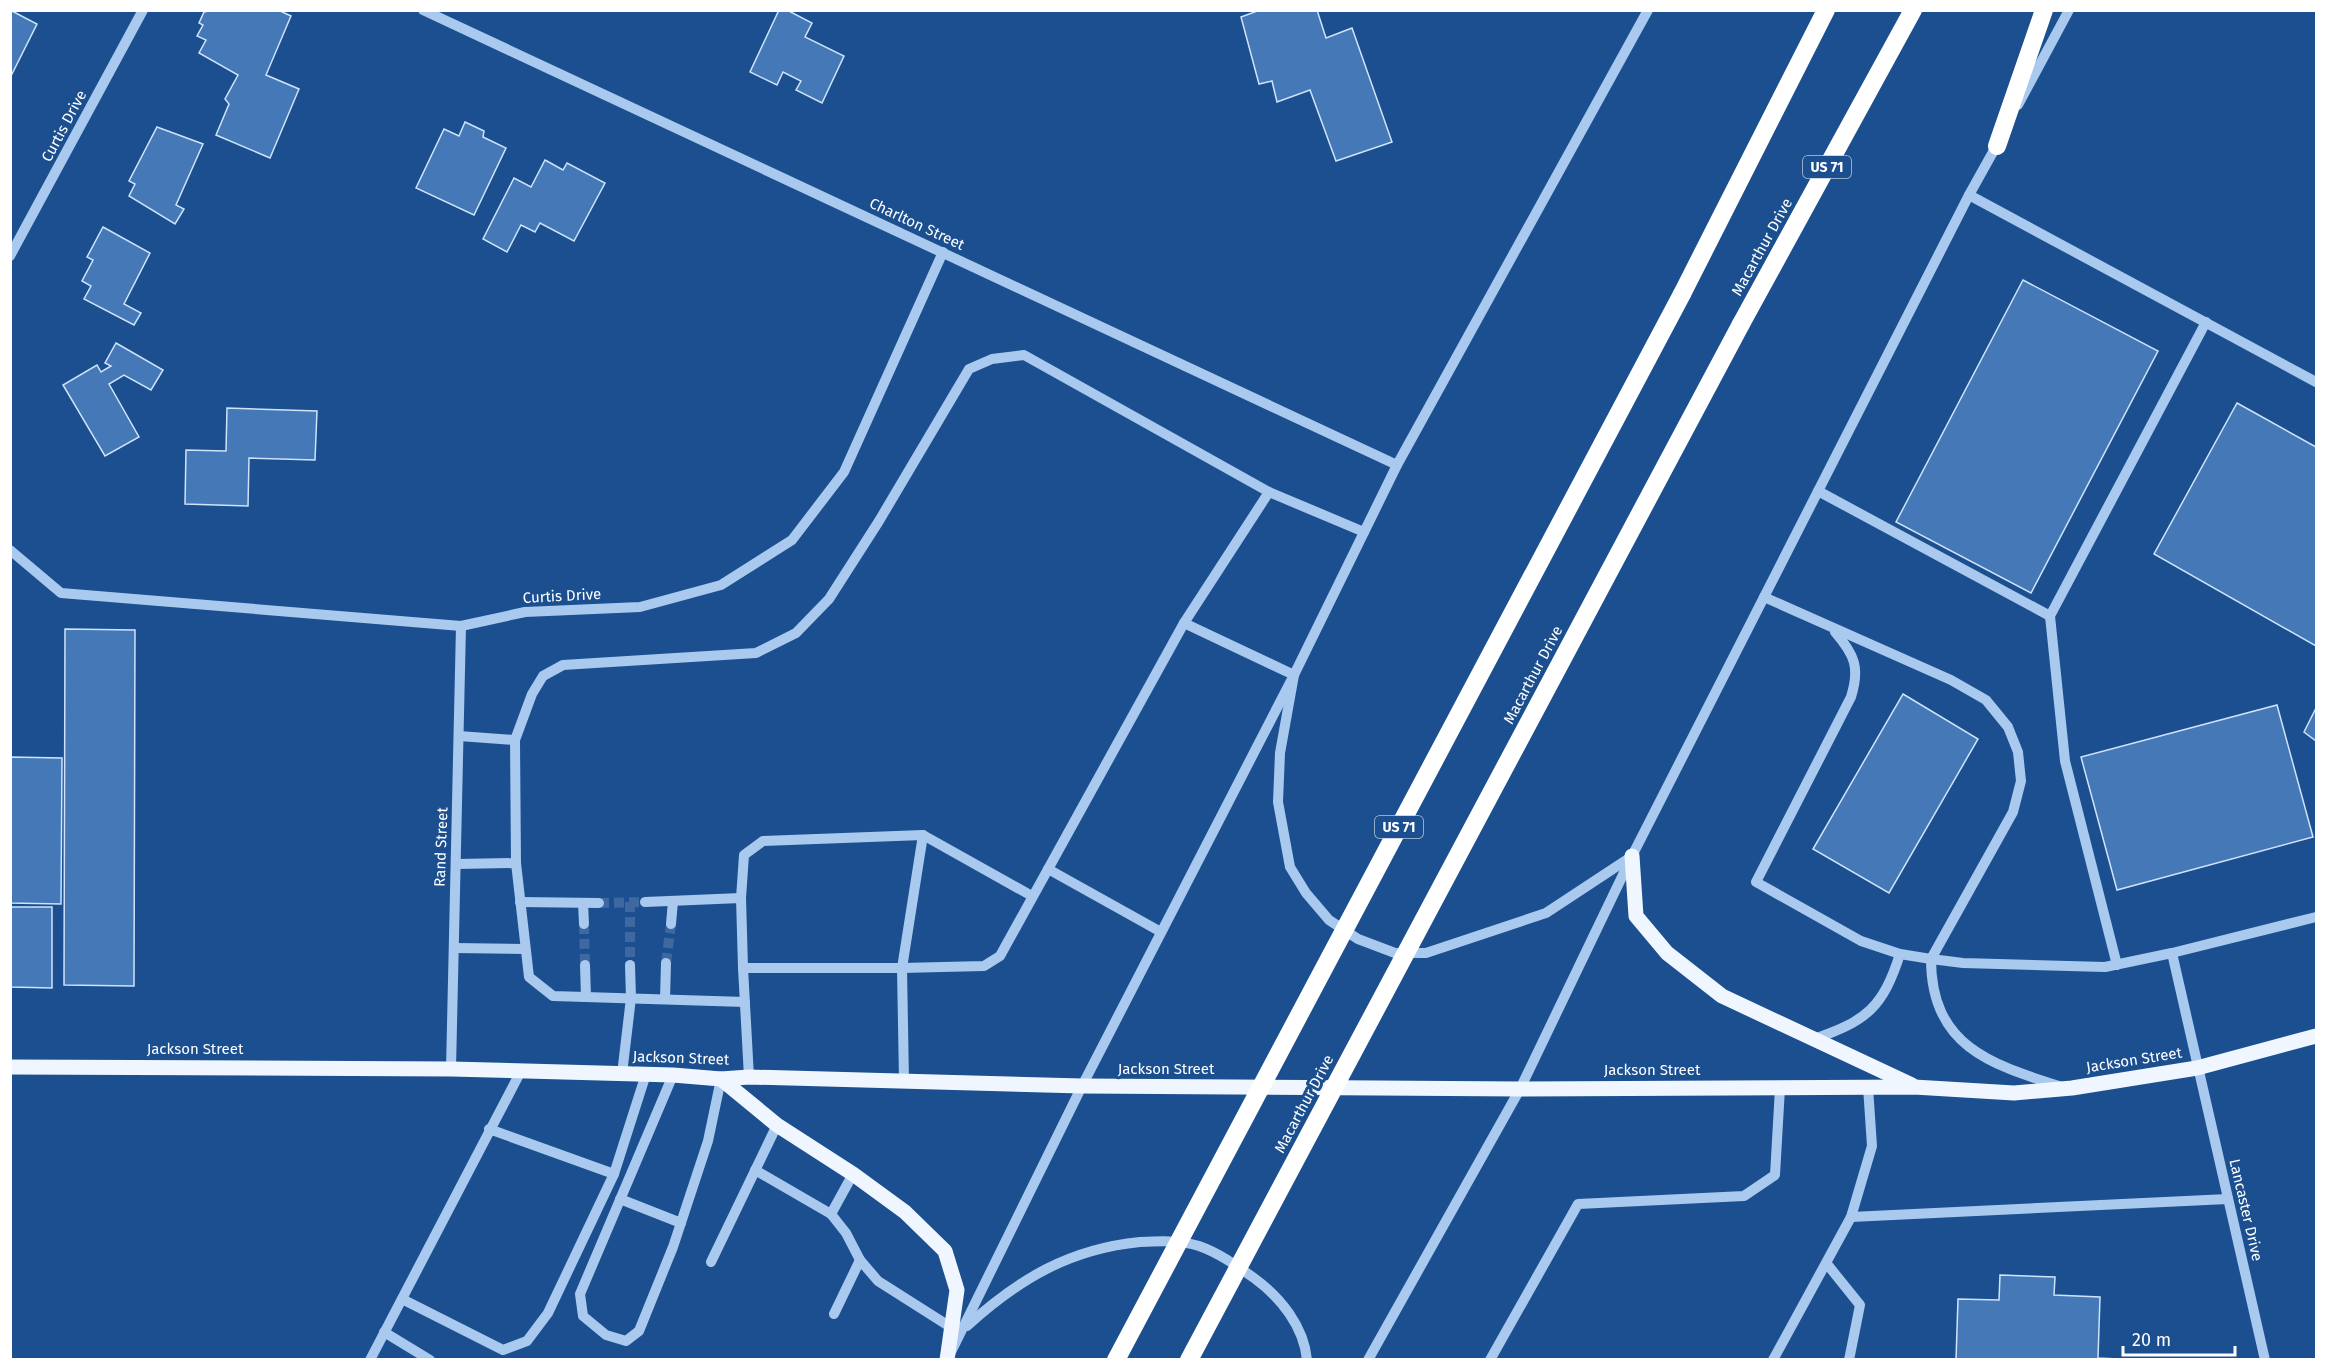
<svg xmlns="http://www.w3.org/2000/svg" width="2327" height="1370" font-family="'Fira Sans',sans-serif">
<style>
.building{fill:#4478b7;stroke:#cfe3fa;stroke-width:1.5}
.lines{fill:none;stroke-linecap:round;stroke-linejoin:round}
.minor-tunnel{stroke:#3d69a0;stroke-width:10;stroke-dasharray:10 5;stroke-linecap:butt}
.minor{stroke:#a9c9ee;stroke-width:10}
.major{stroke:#f0f6ff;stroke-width:15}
.highway{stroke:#fff;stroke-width:18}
.highway-bridge{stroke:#fff;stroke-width:18}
.labels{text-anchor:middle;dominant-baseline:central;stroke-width:6;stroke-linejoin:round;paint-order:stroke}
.shield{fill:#1b4f8f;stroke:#bbcadd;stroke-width:1.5}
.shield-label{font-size:14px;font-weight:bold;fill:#fff}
.street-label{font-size:15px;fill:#fff;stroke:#1b4f8f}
</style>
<rect width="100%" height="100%" fill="#1b4f8f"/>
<!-- building -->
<g class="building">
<path d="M10 10 37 24 11 76 10 75Z"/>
<path d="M213 10H278L291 16 266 75 299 89 270 158 216 135 229 104 225 99 238 75 199 53 206 40 197 36 203 25 199 23 204 12Z"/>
<path d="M779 10H787L812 23 805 37 844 56 822 103 796 90 801 81 783 72 777 85 750 72Z"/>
<path d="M1260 10H1317L1326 38 1352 28 1392 142 1336 161 1310 90 1277 102 1272 81 1259 84 1241 17Z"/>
<path d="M465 122 484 131 483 137 506 148 474 215 416 188 444 129 459 136Z"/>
<path d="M157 127 203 144 176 205 184 209 175 224 129 196 135 184 129 181Z"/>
<path d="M545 160 563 170 567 163 605 183 574 241 540 223 535 232 521 225 507 252 483 239 514 178 531 187Z"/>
<path d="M103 227 150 253 124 304 141 313 134 325 84 299 91 286 82 281 93 260 87 257Z"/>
<path d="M2023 280 2158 351 2031 593 1896 522Z"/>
<path d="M116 343 163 370 151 390 124 375 109 384 139 437 105 456 63 385 97 365 101 372 111 366 105 363Z"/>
<path d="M2237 403 2316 447V646L2154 554Z"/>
<path d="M227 408 317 411 315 460 249 458 248 506 185 504 186 450 226 451Z"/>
<path d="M65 629 135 630 134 986 64 985Z"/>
<path d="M1903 694 1978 739 1889 893 1813 849Z"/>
<path d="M2277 705 2313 837 2117 890 2081 757Z"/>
<path d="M2316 708V741L2304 732Z"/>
<path d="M10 757 62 758 61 904 10 903Z"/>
<path d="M10 907H52V988L10 987Z"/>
<path d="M2000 1275 2055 1277 2054 1295 2100 1297 2098 1358 2137 1360H1956L1958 1299 1999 1300Z"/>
</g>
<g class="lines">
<!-- minor-tunnel -->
<g class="minor-tunnel">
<path d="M630 902V965"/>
<path d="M599 903 645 902"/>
<path d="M584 924 585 965"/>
<path d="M666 963 671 924"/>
</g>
<!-- minor -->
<g class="minor">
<path d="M423 10 1397 465"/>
<path d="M2018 105 2069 10"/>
<path d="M1969 195 2316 382"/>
<path d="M10 256 143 10"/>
<path d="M1818 491 2050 616"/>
<path d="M10 550 61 593 461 626 525 612 640 607 721 585 792 540 844 472 943 252"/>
<path d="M1764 597 1951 680 1986 700 2008 727 2018 752 2021 781 2013 812 1931 959C1931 1045 1989 1064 2059 1086"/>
<path d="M1184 623 1294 675 1280 753 1278 802 1290 867 1306 893 1329 920 1358 939 1395 953H1426L1546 913 1631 857"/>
<path d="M1835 632C1855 655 1860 668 1851 697L1756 882 1861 941 1900 954 1931 959 1963 963 2105 967 2172 953"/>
<path d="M515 740 532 694 543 676 563 665 756 653 796 633 829 599 879 521 969 369 992 359 1024 355 1269 492"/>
<path d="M923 835 1032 896"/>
<path d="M516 863 529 977 553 996 745 1002"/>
<path d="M456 864 516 863 515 740 459 736"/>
<path d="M1048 869 1161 932"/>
<path d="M520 902 599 903"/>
<path d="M645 902 741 898"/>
<path d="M583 903 584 924"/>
<path d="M671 924 673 901"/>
<path d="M454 948 525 949"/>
<path d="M585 965 586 997"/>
<path d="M2117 965 2065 761 2050 616 2206 322"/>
<path d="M743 968 741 898 744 855 763 841 923 835 902 968 904 1081"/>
<path d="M665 999 666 963"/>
<path d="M1814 1039C1867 1021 1883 1007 1900 954"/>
<path d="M451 1069 461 626"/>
<path d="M622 1074 631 998 630 965"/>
<path d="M673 1075 580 1294 583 1316 606 1335 626 1341 639 1331 673 1247 708 1141 721 1079"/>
<path d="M749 1077 743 968H902L984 966 1000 956 1184 623 1269 492 1364 532"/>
<path d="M489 1129 614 1174 646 1074"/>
<path d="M755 1170 831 1214 846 1233 860 1260 878 1281 952 1328"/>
<path d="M620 1199 681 1223"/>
<path d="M831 1214 853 1174"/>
<path d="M1851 1217 2228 1199"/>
<path d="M711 1262 777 1125"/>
<path d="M1827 1264 1860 1305 1849 1360"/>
<path d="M402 1299 503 1350 527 1341 548 1313 614 1174"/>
<path d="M834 1314 860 1260"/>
<path d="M967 1326C1019 1279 1069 1249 1140 1242 1160 1241 1180 1240 1199 1246 1219 1253 1237 1266 1254 1278 1280 1297 1304 1326 1307 1360"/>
<path d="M384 1332 430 1360"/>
<path d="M951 1352 1082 1086 1294 675 1397 465 1648 10"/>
<path d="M370 1360 521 1071"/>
<path d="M1368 1360 1520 1089 1632 856 1969 195 1998 143"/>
<path d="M1490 1360 1578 1204 1744 1196 1775 1175 1780 1088"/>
<path d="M1773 1360 1851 1217 1872 1146 1868 1087"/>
<path d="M2265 1360 2172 953 2316 917"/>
</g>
<!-- major -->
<g class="major">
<path d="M1632 856 1636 916 1667 953 1722 996 1912 1085"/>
<path d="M10 1067 451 1069 673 1075 721 1079 749 1077 1082 1086 1520 1089 1914 1087 2014 1093 2072 1088 2197 1068 2316 1036"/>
<path d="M721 1079 777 1125 853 1174 905 1212 945 1251 957 1290 947 1360"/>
</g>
<!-- highway -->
<g class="highway">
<path d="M1997 146 2044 10"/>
<path d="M1682 294 1826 10"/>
<path d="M1741 324 1913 10"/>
</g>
<!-- highway-bridge -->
<g class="highway-bridge">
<path d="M1116 1360 1682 294"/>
<path d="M1189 1360 1741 324"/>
</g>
</g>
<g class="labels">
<!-- shield labels -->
<g class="shield">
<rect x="1803" y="156" width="48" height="22" rx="4.5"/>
<rect x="1375" y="816" width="48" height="22" rx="4.5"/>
</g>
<g class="shield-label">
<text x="1827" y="167">US 71</text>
<text x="1399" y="827">US 71</text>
</g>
<!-- street labels -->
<g class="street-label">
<text transform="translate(64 126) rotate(-62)">Curtis Drive</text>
<text transform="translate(917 224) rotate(25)">Charlton Street</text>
<text transform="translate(1762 247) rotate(-61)">Macarthur Drive</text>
<text transform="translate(562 596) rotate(-3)">Curtis Drive</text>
<text transform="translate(1533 675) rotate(-62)">Macarthur Drive</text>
<text transform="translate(441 847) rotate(-88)">Rand Street</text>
<text x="195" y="1049">Jackson Street</text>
<text transform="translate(681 1058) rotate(2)">Jackson Street</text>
<text transform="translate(2134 1060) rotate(-9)">Jackson Street</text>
<text x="1166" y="1069">Jackson Street</text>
<text x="1652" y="1070">Jackson Street</text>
<text transform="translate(1304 1104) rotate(-62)">Macarthur Drive</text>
<text transform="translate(2246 1210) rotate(77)">Lancaster Drive</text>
</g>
</g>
<!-- border -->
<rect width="2327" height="1370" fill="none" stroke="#ffffff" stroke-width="24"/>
<!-- scale -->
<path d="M2123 1346v9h112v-9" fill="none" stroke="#ffffff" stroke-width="3"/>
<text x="2132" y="1346" font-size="18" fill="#ffffff" stroke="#1b4f8f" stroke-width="4.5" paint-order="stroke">20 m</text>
</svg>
